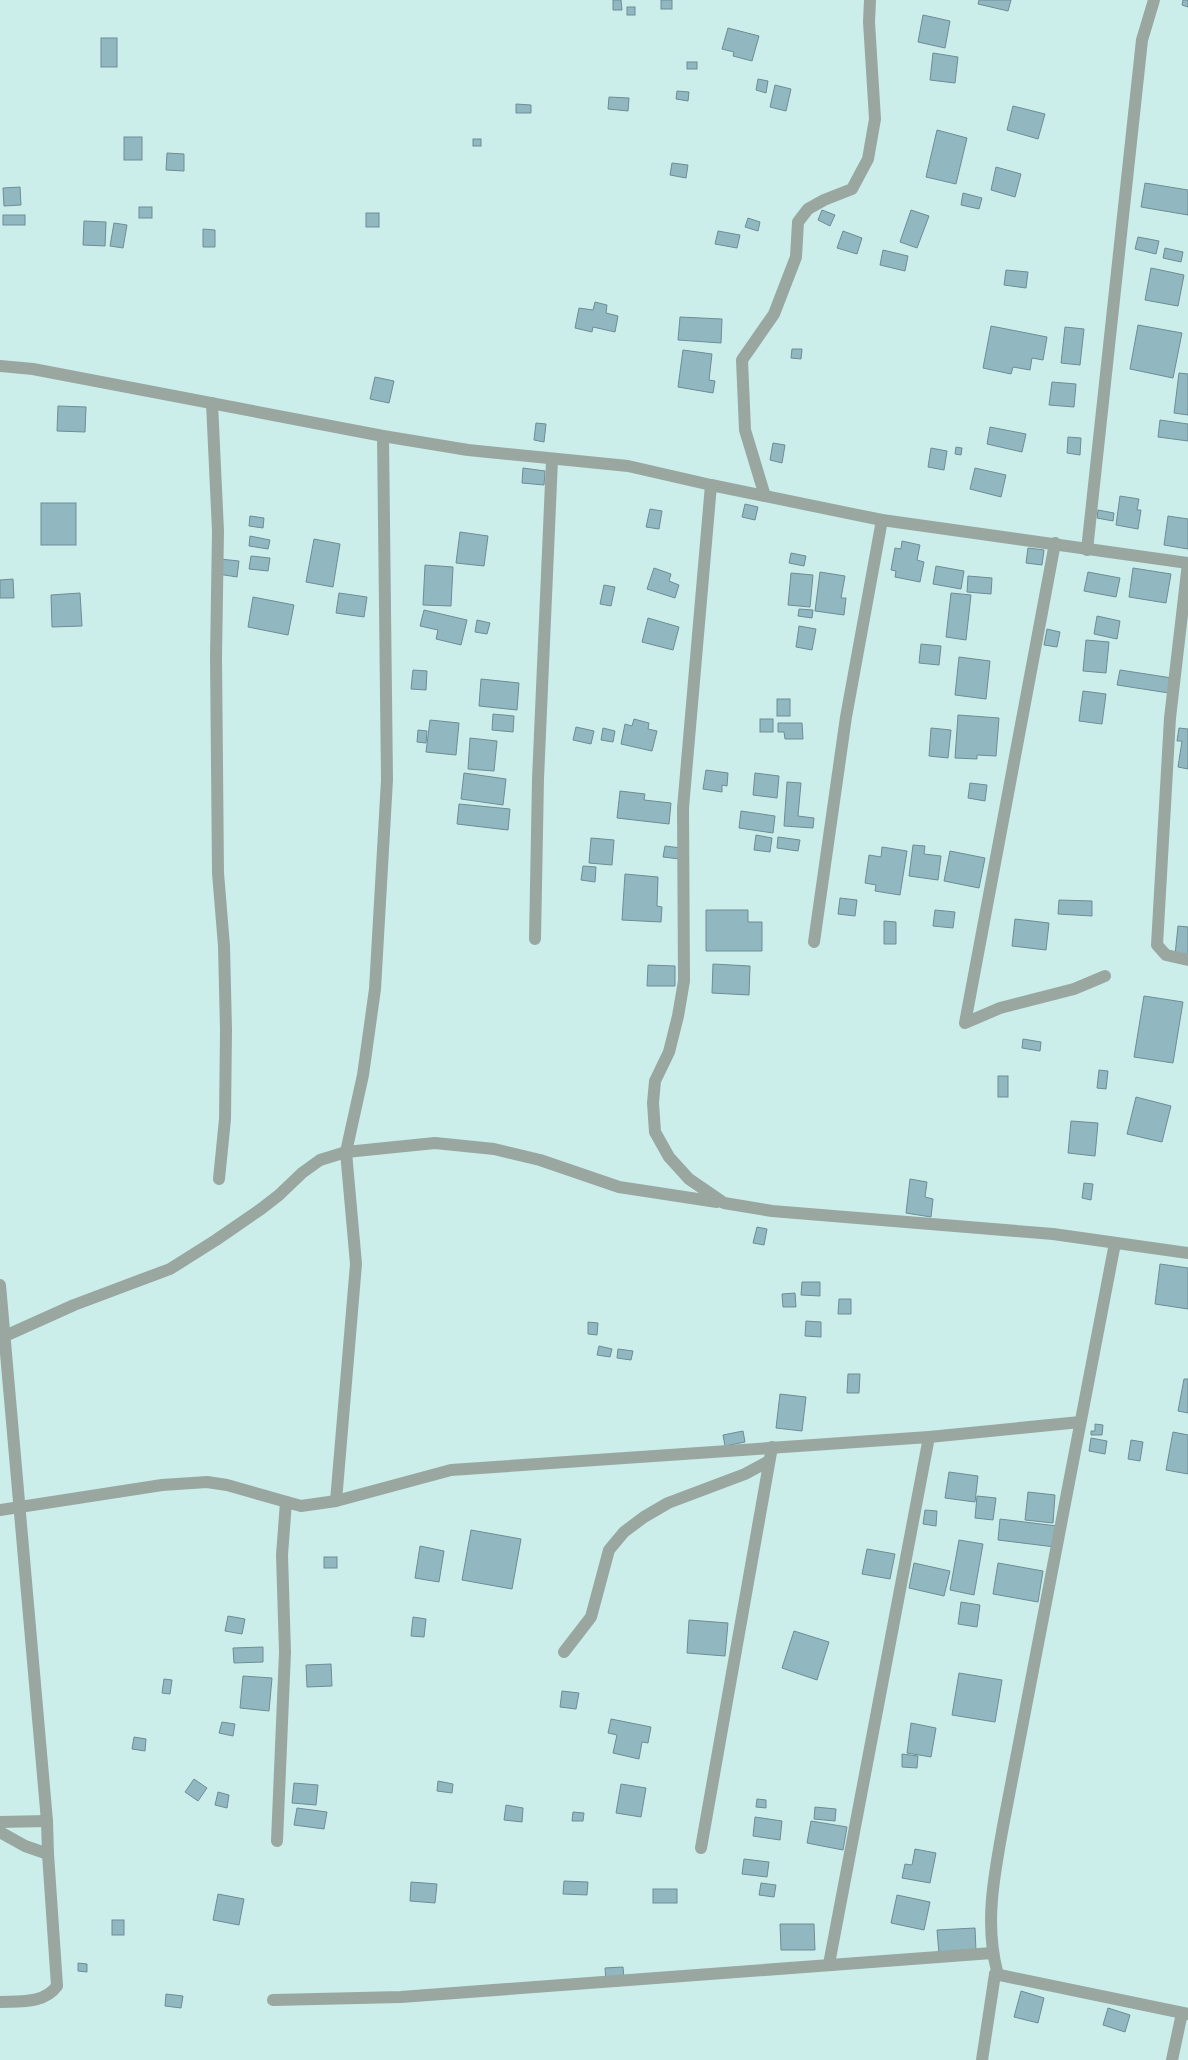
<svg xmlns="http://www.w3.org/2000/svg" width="1188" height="2060" font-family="'IBM Plex Sans',sans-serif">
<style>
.building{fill:#91b7c1;stroke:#6e8d95}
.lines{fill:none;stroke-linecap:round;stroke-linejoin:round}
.minor{stroke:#99a7a0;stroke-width:12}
</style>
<rect width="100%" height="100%" fill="#cbeeeb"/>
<!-- building -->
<g class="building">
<path d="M613 0H621L622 10H613Z"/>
<rect x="661" y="0" width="11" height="9"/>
<path d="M979 0H1011L1008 11 978 4Z"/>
<path d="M1183 0H1188V7L1182 5Z"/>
<rect x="627" y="7" width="8" height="8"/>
<path d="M923 15 950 21 945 48 918 42Z"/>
<path d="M728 28 759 36 752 61 733 56 734 52 722 49Z"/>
<rect x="101" y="38" width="16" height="29"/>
<path d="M933 53 958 57 955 83 930 80Z"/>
<rect x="687" y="62" width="10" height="7"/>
<path d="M758 79 768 81 766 93 756 90Z"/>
<path d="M775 85 791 89 786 111 770 107Z"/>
<path d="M677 91 689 92 688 101 676 99Z"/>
<path d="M609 97 629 98 628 111 608 109Z"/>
<path d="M516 104 531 105V113H516Z"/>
<path d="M1013 106 1045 114 1038 139 1007 130Z"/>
<path d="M937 130 967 138 956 184 926 177Z"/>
<rect x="124" y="137" width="18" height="23"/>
<rect x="473" y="139" width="8" height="7"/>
<path d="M167 153 184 154V171L166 170Z"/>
<path d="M672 163 688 165 686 178 670 175Z"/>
<path d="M996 167 1021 174 1015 197 991 190Z"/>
<path d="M1145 183 1188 190V215L1141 207Z"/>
<path d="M20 187 21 205 4 206 3 188Z"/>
<path d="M963 193 982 198 979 209 961 205Z"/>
<rect x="139" y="207" width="13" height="11"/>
<path d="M822 210 835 215 830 226 818 220Z"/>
<path d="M911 210 929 216 917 248 900 242Z"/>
<rect x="366" y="213" width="13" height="14"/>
<rect x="3" y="215" width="22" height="10"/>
<path d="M748 218 760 222 758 231 745 227Z"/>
<path d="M84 221 106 222 105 246 83 245Z"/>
<path d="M114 223 127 225 123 248 110 246Z"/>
<path d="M203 229 215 230V247H203Z"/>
<path d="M718 231 740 235 737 248 715 244Z"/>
<path d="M843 231 862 238 857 254 837 248Z"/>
<path d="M1138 237 1159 241 1156 254 1135 249Z"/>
<path d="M1165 248 1183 252 1181 262 1163 258Z"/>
<path d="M883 250 908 256 905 271 880 265Z"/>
<path d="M1151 268 1184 275 1178 306 1145 300Z"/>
<path d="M1006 270 1028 272 1026 288 1004 285Z"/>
<path d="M595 302 607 305 606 313 618 316 615 332 593 327 592 332 575 328 579 308 593 310Z"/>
<path d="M680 317 722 319 721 343 678 340Z"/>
<path d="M1138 325 1182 333 1173 378 1130 369Z"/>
<path d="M991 326 1047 337 1043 360 1032 358 1030 370 1013 367 1011 374 983 368Z"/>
<path d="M1065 327 1084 329 1080 365 1061 363Z"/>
<path d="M792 349H802L801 359 791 358Z"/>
<path d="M683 350 712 354 709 380 715 381 713 393 678 387Z"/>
<path d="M1179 373 1188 374V415L1174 413Z"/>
<path d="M375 377 394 381 389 403 370 399Z"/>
<path d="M1052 382 1076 384 1074 407 1049 405Z"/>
<path d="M58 406 86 407 85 432 57 431Z"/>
<path d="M1160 420 1188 424V441L1158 437Z"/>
<path d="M536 423 546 424 544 442 534 440Z"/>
<path d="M990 427 1026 434 1022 452 987 444Z"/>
<path d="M1068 437 1081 438 1080 455 1067 453Z"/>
<path d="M773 443 785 445 782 463 770 460Z"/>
<path d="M956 447 962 448 961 455 955 454Z"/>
<path d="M931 448 947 451 944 470 928 467Z"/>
<path d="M523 468 545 471 544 485 522 483Z"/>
<path d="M975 468 1006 475 1001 497 970 489Z"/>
<path d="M1120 496 1139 499 1137 510H1141L1138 529 1116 525Z"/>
<rect x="41" y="503" width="35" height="42"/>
<path d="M745 504 758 507 755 520 742 517Z"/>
<path d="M650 509 662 511 659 529 646 527Z"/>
<path d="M1098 510 1114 513 1113 521 1097 518Z"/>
<path d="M250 516 264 518 263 528 249 526Z"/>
<path d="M1168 516 1188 519V549L1164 545Z"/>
<path d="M460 532 488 536 484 566 456 563Z"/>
<path d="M250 536 270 540 268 549 249 546Z"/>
<path d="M314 539 340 544 333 587 306 582Z"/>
<path d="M902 541 920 545 917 560 924 562 920 582 895 577 896 571 891 570 895 548 901 549Z"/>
<path d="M1028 548 1044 550 1042 565 1026 563Z"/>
<path d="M791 553 806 556 804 566 789 563Z"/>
<path d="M251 556 270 558 268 571 249 569Z"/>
<path d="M220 559 239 561 237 577 218 574Z"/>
<path d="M425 565 453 567 451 606 423 605Z"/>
<path d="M936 566 964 571 961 589 933 584Z"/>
<path d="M654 568 671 574 669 581 679 585 675 598 647 589Z"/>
<path d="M1133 568 1171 574 1166 603 1129 597Z"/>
<path d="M820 572 845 576 841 598H846L844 615 815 611Z"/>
<path d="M1088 572 1120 578 1116 597 1084 591Z"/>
<path d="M791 573 813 575 810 607 788 605Z"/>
<path d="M968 576 992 578 991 594 967 592Z"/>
<path d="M13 579 14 598H0V580Z"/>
<path d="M604 585 615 587 611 606 600 604Z"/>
<path d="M80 593 82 626 52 627 51 595Z"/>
<path d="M339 593 367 597 364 617 336 613Z"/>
<path d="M951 593 971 595 966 640 946 637Z"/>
<path d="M253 597 294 605 288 635 248 627Z"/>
<path d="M799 609 813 610 812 618 798 616Z"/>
<path d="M424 610 467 620 461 645 436 639 438 630 420 626Z"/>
<path d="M1097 616 1120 621 1117 639 1094 634Z"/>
<path d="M648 618 679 627 673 650 642 642Z"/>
<path d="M477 620 490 623 487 634 475 632Z"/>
<path d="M799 626 816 629 812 650 796 647Z"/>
<path d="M1047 629 1060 632 1057 647 1044 645Z"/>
<path d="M1086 640 1109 642 1106 673 1083 671Z"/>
<path d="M921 644 941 646 939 665 919 663Z"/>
<path d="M959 657 990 661 986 699 955 695Z"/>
<path d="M413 670 427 671 426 690 411 689Z"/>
<path d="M1120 670 1172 678 1169 693 1117 685Z"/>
<path d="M481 679 519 683 517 710 479 706Z"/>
<path d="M1083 691 1106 694 1102 724 1079 721Z"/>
<rect x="777" y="699" width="13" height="17"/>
<path d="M493 714 514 716 513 732 492 730Z"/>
<path d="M958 715 999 718 996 756 977 755V759L955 758Z"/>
<path d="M634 719 649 723 648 729 657 731 652 751 621 744 625 724 632 726Z"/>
<rect x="760" y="719" width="13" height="13"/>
<path d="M430 720 459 723 456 755 426 752Z"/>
<path d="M778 723H802L803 739H785L784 732H778Z"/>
<path d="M576 727 594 731 591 744 573 740Z"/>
<path d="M603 728 615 731 613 742 601 740Z"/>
<path d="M931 728 951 730 948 758 929 756Z"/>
<path d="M1179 728 1188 729V769L1178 767 1182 741H1177Z"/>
<path d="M418 730 427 731 426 743 417 742Z"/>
<path d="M470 738 497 741 494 771 468 769Z"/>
<path d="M706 770 728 773 727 786 722 785V792L703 789Z"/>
<path d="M464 773 506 779 503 805 461 799Z"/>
<path d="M755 773 779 776 777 798 753 795Z"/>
<path d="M787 782 801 783 798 816 814 818 813 828 784 826Z"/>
<path d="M970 783 987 785 985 801 968 798Z"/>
<path d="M620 791 645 794 644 800 671 803 669 824 617 818Z"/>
<path d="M459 804 510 809 508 830 457 824Z"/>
<path d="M741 811 775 816 773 833 739 828Z"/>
<path d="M756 835 772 838 770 852 754 850Z"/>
<path d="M778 837 800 840 798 851 777 848Z"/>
<path d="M591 838 614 840 612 865 589 863Z"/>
<path d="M913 845 925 846 924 854 941 856 938 880 909 876Z"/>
<path d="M665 846 681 848 680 859 663 857Z"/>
<path d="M882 847 907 851 900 895 875 891 876 885 865 883 869 855 881 857Z"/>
<path d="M950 851 985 858 979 888 944 881Z"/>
<path d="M583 866 596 867 595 882 581 880Z"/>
<path d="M625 874 658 877 657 906 662 907 661 922 622 920Z"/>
<path d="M840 898 857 900 855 916 838 914Z"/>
<path d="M1059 900 1092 901V916L1058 914Z"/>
<path d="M706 910H748V922H762V951H706Z"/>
<path d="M935 910 955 912 953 928 933 926Z"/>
<path d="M1015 919 1049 923 1046 950 1012 946Z"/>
<path d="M884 921 896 922V944H884Z"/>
<path d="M1178 926 1188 927V956L1175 955Z"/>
<path d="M713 964 750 966 749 995 712 993Z"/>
<path d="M648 965 675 966V986H647Z"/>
<path d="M1144 996 1183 1002 1173 1063 1134 1057Z"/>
<path d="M1023 1039 1041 1042 1040 1051 1022 1048Z"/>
<path d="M1099 1070 1108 1071 1106 1089 1097 1088Z"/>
<rect x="998" y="1076" width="10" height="21"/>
<path d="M1136 1097 1171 1106 1162 1142 1127 1134Z"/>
<path d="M1071 1121 1098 1123 1095 1156 1068 1153Z"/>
<path d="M910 1179 927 1182 925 1197 933 1199 931 1217 906 1213Z"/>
<path d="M1084 1183 1093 1184 1091 1200 1082 1198Z"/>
<path d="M757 1227 767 1229 764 1245 753 1243Z"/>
<path d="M1160 1264 1188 1268V1309L1155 1304Z"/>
<path d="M802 1282H820V1296L801 1295Z"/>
<path d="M795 1293 796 1307H783L782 1294Z"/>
<path d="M839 1299H851V1314H838Z"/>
<path d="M806 1321 821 1322V1337L805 1336Z"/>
<path d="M588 1322 598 1323 597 1335 588 1334Z"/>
<path d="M599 1346 612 1349 610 1357 597 1355Z"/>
<path d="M618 1349 633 1351 631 1360 617 1358Z"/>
<path d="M848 1374H860L859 1393H847Z"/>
<path d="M1184 1379H1188V1413L1178 1411Z"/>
<path d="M780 1394 806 1397 802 1431 776 1428Z"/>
<path d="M1095 1424 1103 1425 1102 1435H1091V1431H1095Z"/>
<path d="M743 1431 745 1442 725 1446 723 1435Z"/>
<path d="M1173 1432 1188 1435V1474L1166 1470Z"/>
<path d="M1091 1438 1107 1441 1105 1454 1089 1451Z"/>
<path d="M1131 1440 1143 1442 1140 1461 1128 1459Z"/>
<path d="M949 1472 978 1476 975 1502 945 1498Z"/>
<path d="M1028 1492 1055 1495 1053 1523 1025 1520Z"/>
<path d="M977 1496 996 1498 993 1520 975 1518Z"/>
<path d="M925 1510 937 1511 936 1526 923 1524Z"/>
<path d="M1000 1519 1057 1526 1055 1547 998 1540Z"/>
<path d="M471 1530 521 1539 512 1589 462 1580Z"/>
<path d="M959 1540 983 1544 974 1595 950 1590Z"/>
<path d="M420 1546 444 1551 439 1582 415 1578Z"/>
<path d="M867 1549 895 1554 890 1579 862 1574Z"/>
<rect x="324" y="1557" width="13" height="11"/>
<path d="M914 1563 950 1571 944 1596 909 1588Z"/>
<path d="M998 1563 1043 1571 1038 1602 993 1594Z"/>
<path d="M961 1602 980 1605 977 1627 958 1624Z"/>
<path d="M228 1616 245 1619 242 1634 225 1631Z"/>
<path d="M413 1617 426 1619 424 1637 411 1636Z"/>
<path d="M689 1620 728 1623 725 1656 687 1653Z"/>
<path d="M794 1631 829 1642 817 1680 782 1668Z"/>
<path d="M263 1647V1662L234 1663 233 1648Z"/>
<path d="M331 1664 332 1686 307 1687 306 1665Z"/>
<path d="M959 1673 1002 1680 995 1722 952 1715Z"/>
<path d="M243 1676 272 1678 269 1711 240 1708Z"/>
<path d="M164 1679 172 1680 170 1694 162 1693Z"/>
<path d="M562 1691 579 1693 576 1709 560 1707Z"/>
<path d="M611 1719 651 1727 648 1743 642 1742 639 1759 613 1753 617 1735 608 1733Z"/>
<path d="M222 1722 235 1724 233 1736 219 1733Z"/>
<path d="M911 1723 936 1728 931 1757 907 1753Z"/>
<path d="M134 1737 146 1739 145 1751 132 1749Z"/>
<path d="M902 1754 918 1756 917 1768 902 1767Z"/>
<path d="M194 1779 207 1788 198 1801 185 1792Z"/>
<path d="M438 1781 453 1784 452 1793 437 1791Z"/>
<path d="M294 1783 318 1785 316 1805 292 1803Z"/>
<path d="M621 1784 646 1788 641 1817 616 1813Z"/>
<path d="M218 1792 229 1795 227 1808 215 1805Z"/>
<path d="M757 1799 766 1800V1808L756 1807Z"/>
<path d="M506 1805 523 1808 522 1822 504 1820Z"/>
<path d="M815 1807 836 1809 835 1821 814 1819Z"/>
<path d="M297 1808 327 1812 324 1829 294 1825Z"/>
<path d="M573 1812 584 1813 583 1821H572Z"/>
<path d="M755 1817 782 1821 780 1840 753 1836Z"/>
<path d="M811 1821 847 1827 843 1850 807 1843Z"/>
<path d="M915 1849 936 1853 930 1883 902 1878 905 1864 912 1865Z"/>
<path d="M744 1859 769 1862 767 1877 742 1874Z"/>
<path d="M564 1881 588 1882 587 1895 563 1894Z"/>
<path d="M411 1882 437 1884 435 1903 410 1901Z"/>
<path d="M761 1883 776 1885 774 1897 759 1895Z"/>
<rect x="653" y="1889" width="24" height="14"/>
<path d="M218 1894 244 1899 239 1925 213 1920Z"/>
<path d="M897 1895 930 1902 924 1930 891 1923Z"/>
<rect x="112" y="1920" width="12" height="15"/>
<path d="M780 1924H814L815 1950H781Z"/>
<path d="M975 1928 976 1951 939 1954 937 1930Z"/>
<path d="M78 1963 87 1964V1972L78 1971Z"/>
<path d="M623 1967 624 1979 606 1980 605 1968Z"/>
<path d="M1021 1991 1044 1998 1038 2023 1014 2017Z"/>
<path d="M166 1994 183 1996 181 2008 165 2006Z"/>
<path d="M1108 2008 1130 2015 1125 2032 1103 2025Z"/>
</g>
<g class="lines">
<!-- minor -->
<g class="minor">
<path d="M0 366 33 369 383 436 468 450 628 466 711 485 882 520 1188 563 1170 718 1157 945 1166 955 1188 960"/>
<path d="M212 403 218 531 216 657 218 873 224 946 226 1030 225 1119 219 1179"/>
<path d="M711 485 683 808 684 981 678 1016 669 1052 655 1081 653 1103 655 1132 669 1157 689 1179 724 1203 772 1211 1053 1234 1188 1253"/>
<path d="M765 496 745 430 742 360 774 314 796 257 798 222 808 209 824 200 852 189 868 159 875 119 869 22 870 0"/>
<path d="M1055 543 965 1023 1000 1008 1074 989 1105 976"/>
<path d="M1087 550 1142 40 1154 0"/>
<path d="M535 939 538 779 552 460"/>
<path d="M814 942 846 717 882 520"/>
<path d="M1115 1243 1004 1821C995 1871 984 1921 997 1971L995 1974 1188 2014"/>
<path d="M0 1285 47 1821 48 1854 57 1986C44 2004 20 2001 0 2002"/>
<path d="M0 1340 5 1336 74 1305 170 1269 216 1240 261 1209 279 1195 302 1173 320 1160 346 1152 435 1143 494 1149 540 1160 619 1187 717 1202"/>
<path d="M336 1501 356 1264 346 1152 363 1075 375 989 387 780 383 436"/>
<path d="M0 1510 162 1485 207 1482 227 1485 301 1506 336 1501 451 1470 929 1437 1080 1422"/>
<path d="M564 1652 591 1617 609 1550 624 1532 644 1517 668 1503 745 1474 769 1461"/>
<path d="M0 1822 47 1821"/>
<path d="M0 1832 25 1846 48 1854"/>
<path d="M277 1841 285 1652 282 1555 286 1502"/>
<path d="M701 1848 772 1447"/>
<path d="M829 1964 929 1437"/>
<path d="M273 2000 401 1997 992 1953"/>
<path d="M982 2060 995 1974"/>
<path d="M1172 2060 1182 2013"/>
</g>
</g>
</svg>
